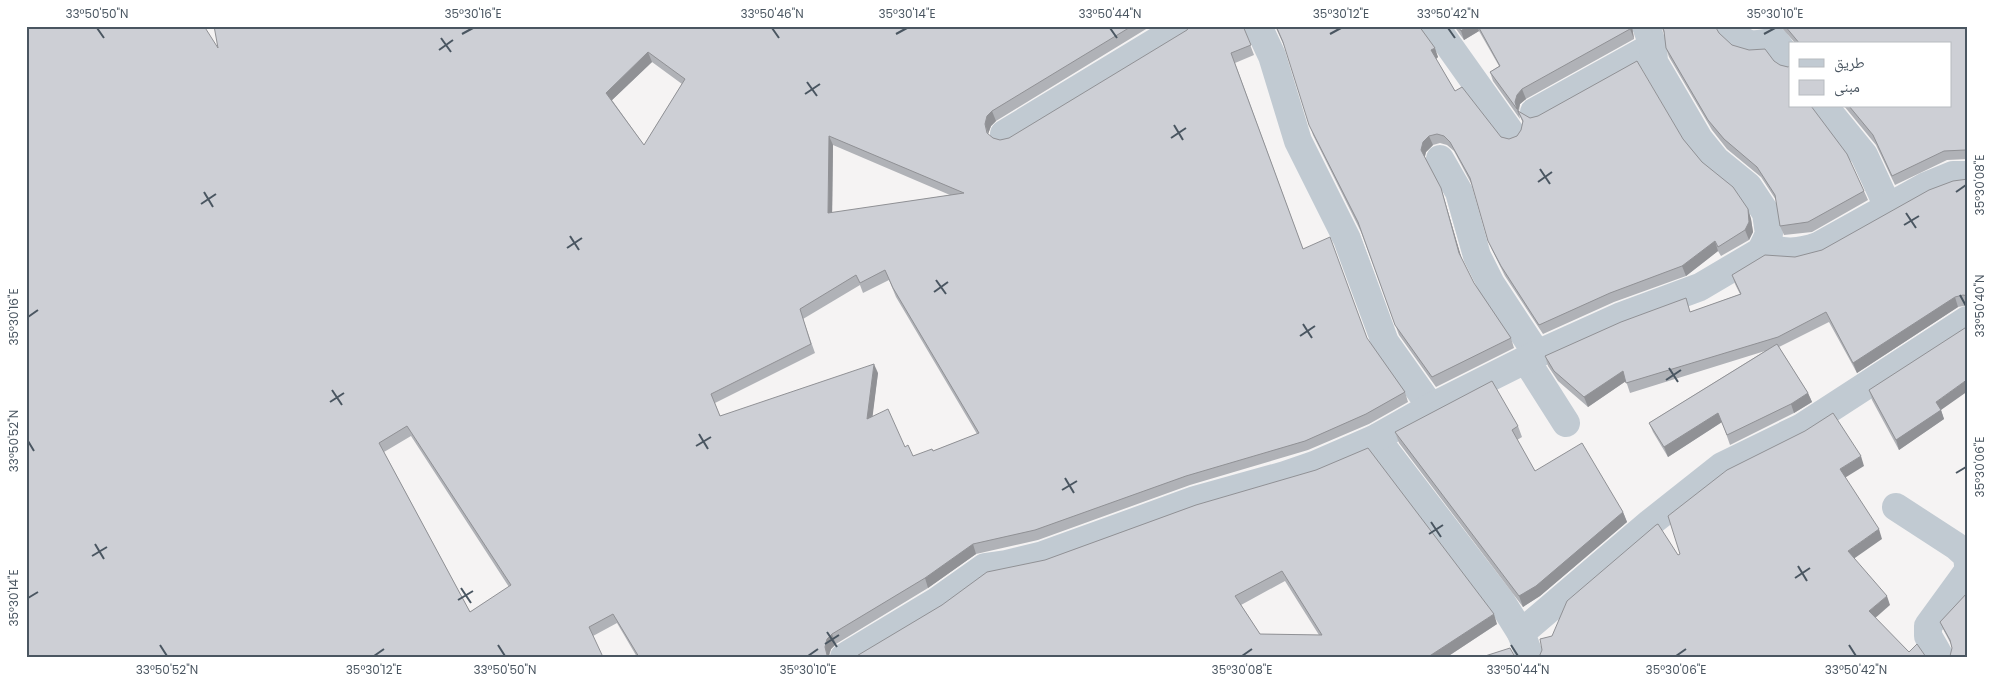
<svg xmlns="http://www.w3.org/2000/svg" width="1994" height="683" font-family="Poppins,'Noto Naskh Arabic',sans-serif">
<style>
.lines{fill:none;stroke-linecap:round;stroke-linejoin:round}
.minor{stroke:#c1cad2;stroke-width:28}
.wall{fill:#b0b2b7;fill-rule:evenodd}
.shaded-wall{fill:#909195}
.building{fill:#cdcfd5;stroke:#909195;fill-rule:evenodd}
.ticks{fill:none;stroke:#4a5661;stroke-width:2}
.neatline{fill:none;stroke:#4a5661;stroke-width:2}
.ticks-label{font-size:12px;text-anchor:middle;fill:#4a5661}
</style>
<rect width="100%" height="100%" fill="#f5f3f3"/>
<g class="lines">
<!-- minor -->
<g class="minor">
<path d="M1258 26 1272 56 1298 141 1347 239 1385 342 1431 407"/>
<path d="M1435 26 1511 133"/>
<path d="M1730 26C1744 48 1752 46 1775 41L1790 61"/>
<path d="M1824 106 1864 155 1888 207"/>
<path d="M1534 112 1653 46"/>
<path d="M1004 134 1182 26"/>
<path d="M1440 159 1459 192 1477 256 1491 284 1537 354"/>
<path d="M1763 247C1783 253 1799 253 1818 246L1926 186 1953 175H1968"/>
<path d="M1526 360 1566 423"/>
<path d="M1376 438 1501 601 1521 633 1530 657"/>
<path d="M1896 507 1956 546 1967 556 1968 565"/>
<path d="M1521 633 1650 523 1722 466 1802 427 1967 320"/>
<path d="M844 657 937 601 985 567 1006 564 1043 555 1195 500 1285 475 1314 465 1376 438 1431 407 1537 354 1619 317 1700 287 1761 251 1769 234 1766 213 1748 186 1716 160 1699 139 1654 62 1653 46 1646 26"/>
<path d="M1940 657 1928 636V626L1968 571"/>
</g>
</g>
<!-- wall -->
<g class="wall">
<path d="M598 26H1151L996 121 991 126 988 134 993 138 1000 140 1009 138 1243 26 1254 55 1235 63 1303 249 1405 392 1408 402 1369 424 1308 450 1190 485 1038 540 976 554 928 588 836 644 831 649 829 657H637L617 623 593 636 26 657 218 48 596 29ZM652 62 682 84 644 145 612 100ZM833 145 950 195 832 213ZM889 280 896 297 977 434 933 451 913 456 905 447 872 417 878 373 720 416 715 403 815 353 803 319 860 285 863 293ZM411 436 509 587 470 612 384 452Z"/>
<path d="M1275 26H1420L1438 57 1436 59 1455 91 1501 137 1509 139 1517 136 1521 130 1523 123 1519 114 1520 119 1493 81 1490 72 1499 66 1479 31 1464 40 1454 26H1632L1634 39 1526 99 1520 104 1519 112 1530 118 1683 139 1702 162 1748 209 1751 219 1753 232 1749 240 1721 256 1718 251 1686 276 1614 302 1543 334 1505 276 1492 250 1488 241 1472 185 1454 151 1447 145 1440 143 1433 145 1426 152 1425 157 1441 188 1461 257 1474 283 1511 338 1514 348 1436 387 1399 335 1361 232 1313 135 1285 48Z"/>
<path d="M1661 26H1715L1719 33 1790 106 1864 191 1868 200 1812 232 1784 235 1780 226 1776 200 1761 177 1727 149 1712 130 1669 57 1666 48 1664 33Z"/>
<path d="M1751 26H1968V159L1947 160 1895 185 1876 145 1844 106H1950V44H1796L1781 27 1753 28Z"/>
<path d="M1968 179V305L1958 307 1857 373 1829 322 1779 347 1808 393 1812 402 1794 413 1730 445 1722 422 1668 457 1653 432 1649 423 1765 351 1630 393 1626 381 1588 407 1558 381 1548 366 1545 356 1691 312 1740 294 1735 284 1732 275 1822 250Z"/>
<path d="M1869 390 1941 410 1944 419 1899 450 1872 400Z"/>
<path d="M1518 426 1522 437 1517 440 1535 471 1623 512 1627 522 1540 596 1523 607 1399 443 1395 432Z"/>
<path d="M1196 505 1497 624 1447 657H855L1045 560ZM1285 581 1319 635 1260 634 1241 605Z"/>
<path d="M1968 592V657H1948L1950 656 1952 648V646L1944 631 1940 622Z"/>
</g>
<!-- shaded-wall -->
<g class="shaded-wall">
<path d="M1467 26H1477L1479 31 1464 40 1461 31Z"/>
<path d="M1630 26H1632L1634 39 1630 29Z"/>
<path d="M1435 48 1438 57 1435 60 1431 50Z"/>
<path d="M648 52 652 62 610 102 606 93Z"/>
<path d="M1522 89 1526 99 1520 104 1518 111 1520 119 1515 102 1517 95Z"/>
<path d="M992 111 996 121 991 126 988 134 991 142 985 124 987 116Z"/>
<path d="M829 136 833 145 832 223 828 213Z"/>
<path d="M1429 136 1433 145 1426 152 1424 159 1421 150 1423 142Z"/>
<path d="M1441 188 1444 198 1463 263 1459 253Z"/>
<path d="M1748 209 1751 219 1753 232 1749 240 1745 230Z"/>
<path d="M1715 241 1718 251 1686 276 1682 266Z"/>
<path d="M1955 297 1958 307 1857 373 1853 363Z"/>
<path d="M874 364 878 373 871 429 867 419Z"/>
<path d="M1623 371 1626 381 1588 407 1584 397Z"/>
<path d="M1968 379V391L1941 410 1944 419 1899 450 1896 440 1936 402Z"/>
<path d="M1808 393 1812 402 1794 413 1791 404Z"/>
<path d="M1718 413 1722 422 1668 457 1664 447Z"/>
<path d="M1861 456 1864 466 1843 479 1840 469Z"/>
<path d="M1623 512 1627 522 1540 596 1523 607 1519 596Z"/>
<path d="M1879 529 1882 539 1852 560 1848 551Z"/>
<path d="M973 544 976 554 928 588 925 578Z"/>
<path d="M1887 596 1890 605 1873 620 1869 611Z"/>
<path d="M1494 614 1497 624 1447 657H1428Z"/>
<path d="M832 634 836 644 831 649 828 657 825 647 827 639Z"/>
</g>
<!-- building -->
<g class="building">
<path d="M26 26H204L218 48 214 26H593L596 29 598 26H1132L992 111 987 116 985 124 987 133 993 138 1000 140 1009 138 1187 30 1190 26H1243L1251 45 1231 53 1303 249 1330 237 1367 338 1405 392 1366 414 1305 441 1186 476 1035 530 973 544 925 578 832 634 827 639 825 647 827 655 829 657H639L613 614 589 627 603 657H26ZM648 52 685 79 644 145 606 93ZM829 136 964 193 828 213ZM885 270 893 288 979 433 933 451 932 449 913 456 908 445 905 447 888 409 867 419 874 364 720 416 711 394 811 344 800 309 856 275 860 283ZM407 426 511 585 470 612 379 443Z"/>
<path d="M1276 26H1419L1435 48 1431 50 1455 91 1462 87 1501 137 1509 139 1517 136 1521 130 1523 121 1518 111 1530 118 1538 116 1637 61 1683 139 1702 162 1733 187 1748 209 1749 222 1745 230 1718 247 1715 241 1682 266 1610 293 1539 325 1501 266 1488 241 1470 178 1450 142 1444 136 1437 134 1429 136 1423 142 1421 150 1441 188 1459 253 1474 283 1511 338 1432 377 1395 325 1358 222 1309 125 1283 42Z"/>
<path d="M1458 26H1467L1461 31Z"/>
<path d="M1478 26H1630V29L1522 89 1517 95 1515 102 1517 109 1490 72 1500 66Z"/>
<path d="M1662 26H1715L1719 33 1732 45 1749 50 1765 49 1774 61 1780 65 1788 67 1790 66V106H1811L1847 154 1864 191 1808 222 1780 226 1775 195 1757 167 1724 139 1708 120 1666 48 1664 31Z"/>
<path d="M1785 26H1968V151L1965 150 1944 151 1892 176 1873 135 1849 106H1950V44H1800Z"/>
<path d="M1968 179V296L1963 295 1955 297 1853 363 1826 312 1778 337 1626 383 1623 371 1584 397 1554 371 1545 356 1621 322 1686 298 1690 312 1741 294 1732 275 1765 255 1795 257 1822 250 1929 190 1953 181Z"/>
<path d="M1968 326V379L1936 402 1941 410 1896 440 1869 390Z"/>
<path d="M1777 344 1808 393 1791 404 1727 435 1718 413 1664 447 1649 423Z"/>
<path d="M1492 381 1518 426 1512 430 1535 471 1582 443 1623 512 1536 586 1519 596 1395 432Z"/>
<path d="M1833 413 1861 456 1840 469 1879 529 1848 551 1887 596 1869 611 1909 652 1917 644 1926 657H1539L1542 650 1540 639 1552 636 1567 601 1656 525 1658 524 1678 555 1680 554 1668 516 1727 470 1805 431Z"/>
<path d="M1368 448 1494 614 1428 657H855L942 605 987 572 1045 560 1196 505 1316 470ZM1282 571 1322 635 1260 634 1235 596Z"/>
<path d="M1968 592V657H1948L1950 656 1952 648 1950 640 1940 622Z"/>
<path d="M1510 648 1515 657H1482Z"/>
</g>
<!-- ticks -->
<path class="ticks" d="M97 28 104 38M772 28 779 38M1110 28 1117 38M1448 28 1455 38M462 34 473 28M896 34 907 28M1330 34 1341 28M1764 34 1775 28M441 38 451 52M439 50 453 40M807 82 817 96M805 94 820 84M1174 125 1183 140M1171 138 1186 128M1540 169 1550 184M1538 182 1552 172M204 192 213 207M1956 192 1966 185M201 204 216 194M1906 213 1916 228M1904 225 1919 216M570 236 579 250M567 248 582 238M936 280 946 294M934 292 948 282M1960 295 1966 306M28 317 38 310M1303 324 1312 338M1300 336 1315 326M1669 368 1678 382M1666 380 1681 370M332 390 342 405M330 402 344 393M699 434 708 449M28 441 34 451M696 446 711 437M1956 473 1966 467M1065 478 1074 493M1062 490 1077 481M1431 522 1441 537M1429 534 1443 525M95 544 104 559M92 556 107 547M1798 566 1807 581M1795 578 1810 568M461 588 471 603M28 598 38 592M458 600 473 591M827 632 837 647M825 644 839 635M160 645 167 656M498 645 505 656M1511 645 1518 656M1849 645 1856 656M374 656 384 649M808 656 818 649M1242 656 1252 649M1676 656 1686 649"/>
<!-- border -->
<rect width="1994" height="683" fill="none" stroke="#ffffff" stroke-width="55"/>
<!-- legend -->
<rect x="1789" y="42" width="162" height="65" fill="#ffffff" stroke="#b7bbc0"/>
<rect x="1799" y="59" width="25" height="8" fill="#c1cad2" stroke="#b7bbc0"/>
<text x="1834" y="68" font-size="15" fill="#4a5661">طريق</text>
<rect x="1799" y="80" width="25" height="15" fill="#cdcfd5" stroke="#b7bbc0"/>
<text x="1834" y="92" font-size="15" fill="#4a5661">مبنى</text>
<rect x="28" y="28" width="1938" height="628" class="neatline"/>
<g class="ticks-label">
<text x="97" y="18">33°50'50"N</text>
<text x="473" y="18">35°30'16"E</text>
<text x="772" y="18">33°50'46"N</text>
<text x="907" y="18">35°30'14"E</text>
<text x="1110" y="18">33°50'44"N</text>
<text x="1341" y="18">35°30'12"E</text>
<text x="1448" y="18">33°50'42"N</text>
<text x="1775" y="18">35°30'10"E</text>
<text transform="translate(1980 185) rotate(-90)" y="4">35°30'08"E</text>
<text transform="translate(1980 306) rotate(-90)" y="4">33°50'40"N</text>
<text transform="translate(14 317) rotate(-90)" y="4">35°30'16"E</text>
<text transform="translate(14 441) rotate(-90)" y="4">33°50'52"N</text>
<text transform="translate(1980 467) rotate(-90)" y="4">35°30'06"E</text>
<text transform="translate(14 598) rotate(-90)" y="4">35°30'14"E</text>
<text x="167" y="674">33°50'52"N</text>
<text x="374" y="674">35°30'12"E</text>
<text x="505" y="674">33°50'50"N</text>
<text x="808" y="674">35°30'10"E</text>
<text x="1242" y="674">35°30'08"E</text>
<text x="1518" y="674">33°50'44"N</text>
<text x="1676" y="674">35°30'06"E</text>
<text x="1856" y="674">33°50'42"N</text>
</g>
</svg>
